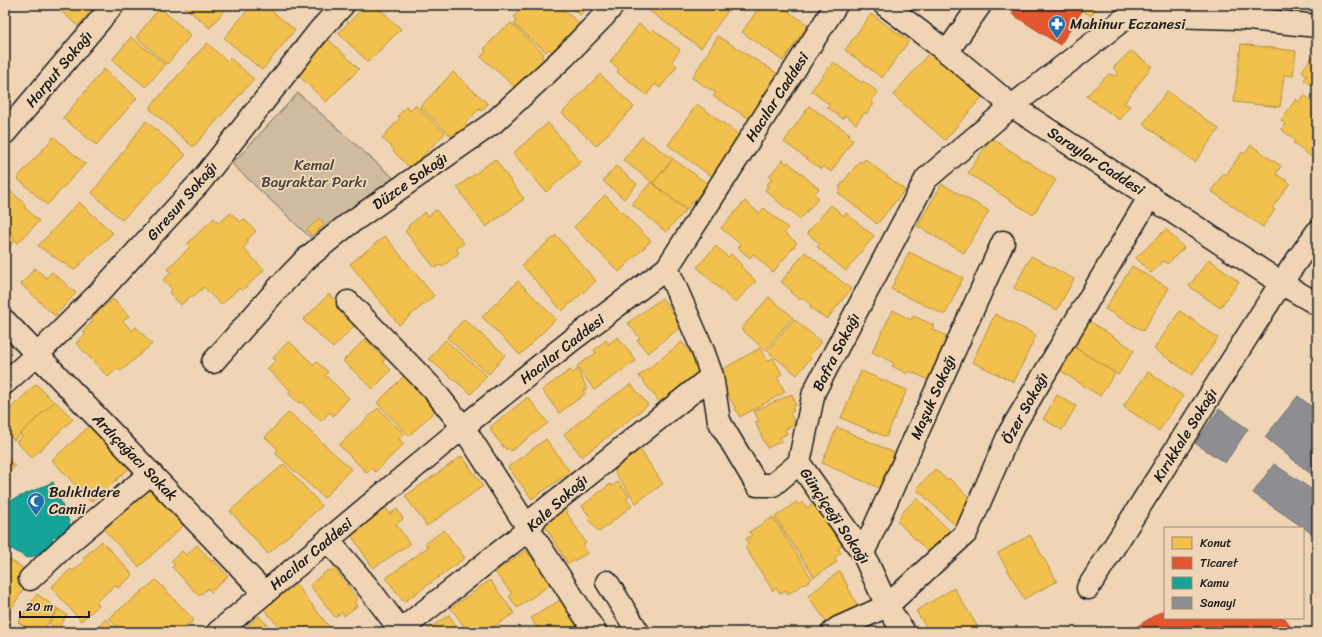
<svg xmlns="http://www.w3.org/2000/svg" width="1322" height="637" font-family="Sriracha,sans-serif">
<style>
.green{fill:#d0baa0;stroke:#766b5e}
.homes{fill:#f2c14e;stroke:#b2903f}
.shops{fill:#e4572e;stroke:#a84529}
.public{fill:#17a398;stroke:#187a73}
.industry{fill:#8d8d92;stroke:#6b6b6f}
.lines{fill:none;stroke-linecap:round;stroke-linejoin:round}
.minor-casing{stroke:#1c1c1c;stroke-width:25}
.minor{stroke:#efd5b6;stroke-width:22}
.labels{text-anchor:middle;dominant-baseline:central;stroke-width:4;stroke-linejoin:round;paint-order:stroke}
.poi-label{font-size:15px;fill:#1c1c1c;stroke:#efd5b6;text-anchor:start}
.street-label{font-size:15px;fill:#1c1c1c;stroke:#efd5b6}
.park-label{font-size:15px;fill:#49443d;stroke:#efd5b6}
</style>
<rect width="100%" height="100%" fill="#efd5b6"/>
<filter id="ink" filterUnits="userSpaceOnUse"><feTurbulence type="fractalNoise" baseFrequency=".025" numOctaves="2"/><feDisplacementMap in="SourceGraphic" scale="8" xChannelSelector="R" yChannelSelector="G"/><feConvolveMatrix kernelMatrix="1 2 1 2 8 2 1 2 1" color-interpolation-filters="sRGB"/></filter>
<g filter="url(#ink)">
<!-- green -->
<path class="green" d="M298 93 398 182 316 243 232 164Z"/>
<!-- homes -->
<g class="homes">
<path d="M54 5H96L78 26Z"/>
<path d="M182 5H229L210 28Z"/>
<path d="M252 5H265L295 30 262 70 224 38Z"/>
<path d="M306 5H317L312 11Z"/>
<path d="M366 5H376L401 29 368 62 338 33Z"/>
<path d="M524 5H558L579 23 552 52 549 49 546 52 514 24 517 20 514 17Z"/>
<path d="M568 5H588L580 15Z"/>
<path d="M652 5H732L701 48 648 10Z"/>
<path d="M761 5H779L808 25 783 61 742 32Z"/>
<path d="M1074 5H1098L1091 16Z"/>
<path d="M160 8 191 35 167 64 136 37Z"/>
<path d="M871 14 909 41 882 78 845 50Z"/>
<path d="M511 23 544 54 541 57 544 59 523 82 521 81 515 87 481 57 486 51 484 49 503 28 505 29Z"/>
<path d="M639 24 650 32 653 29 680 50 672 61 677 66 660 88 655 84 647 95 617 72 619 69 610 62Z"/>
<path d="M718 36 783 77 755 122 713 96 716 93 692 78Z"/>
<path d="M131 37 165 64 146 87 112 60Z"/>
<path d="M329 40 359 69 326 102 296 73Z"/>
<path d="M207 43 227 61 230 58 254 79 193 147 149 108Z"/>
<path d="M1241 44 1296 51 1293 76 1284 75 1280 107 1234 102Z"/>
<path d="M1131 51 1152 66 1124 103 1130 106 1120 120 1086 96 1109 74 1116 76 1118 72 1113 68Z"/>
<path d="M930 52 982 97 945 140 893 95Z"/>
<path d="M1312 57H1317V88L1304 80 1307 76 1302 71Z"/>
<path d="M833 62 862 83 863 81 878 92 871 102 874 104 866 114 864 113 856 124 845 115 843 119 827 107 829 104 811 91Z"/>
<path d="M104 69 137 98 96 145 63 118Z"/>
<path d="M453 72 488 104 481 111 479 109 465 124 467 126 460 134 457 132 452 137 420 107Z"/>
<path d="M600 74 634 107 596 146 562 113Z"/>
<path d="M5 91 12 97 5 105Z"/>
<path d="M1167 91 1219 129 1195 162 1143 124Z"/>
<path d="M1304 95 1317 105V161L1293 143 1295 140 1281 129 1285 124 1281 120 1296 99 1299 102Z"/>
<path d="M697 104 741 136 711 176 668 145Z"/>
<path d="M415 105 445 133 411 169 393 151 394 149 382 138 400 118 398 116 406 107 410 111Z"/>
<path d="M809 106 850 134 848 136 853 140 831 172 823 166 821 169 784 142Z"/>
<path d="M146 121 186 155 122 220 92 193Z"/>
<path d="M548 123 581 162 546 192 513 153Z"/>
<path d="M54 137 85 164 47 205 17 178Z"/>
<path d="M642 137 673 159 653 183 623 160Z"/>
<path d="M991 138 1056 180 1033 215 968 173Z"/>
<path d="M1251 145 1281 166 1276 174 1290 183 1272 208 1275 210 1263 227 1211 191 1224 173 1226 175 1242 152 1245 154Z"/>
<path d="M495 159 524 199 486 227 457 187Z"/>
<path d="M673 159 708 184 686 210 653 183Z"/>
<path d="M865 159 905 190 877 224 838 193 841 189 839 187 860 161 862 163Z"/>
<path d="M783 160 787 164 788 162 819 189 814 194 819 198 800 219 790 210 789 211 765 190 768 186 766 185 772 179 769 176Z"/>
<path d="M616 166 637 184 624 199 603 181Z"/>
<path d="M651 182 686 210 666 232 632 204Z"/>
<path d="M942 184 989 211 964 253 917 226Z"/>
<path d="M5 186 26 205 24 207 39 221 18 243 5 231Z"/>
<path d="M605 195 651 241 619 272 574 227Z"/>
<path d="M745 201 759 213 764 208 788 228 784 233 797 243 773 272 753 254 750 258 738 248 741 245 721 228Z"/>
<path d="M79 202 113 233 74 270 38 246Z"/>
<path d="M831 205 844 216 846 213 874 236 846 271 817 247 820 244 807 233Z"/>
<path d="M436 210 464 243 456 249 459 253 442 267 440 265 435 268 405 231 409 228 408 226 425 212 428 216Z"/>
<path d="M231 213 240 222 244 219 256 231 247 240 249 242 243 248 264 270 242 291 239 288 221 305 204 287 192 298 191 296 181 305 169 293 172 289 163 280 171 273 167 269 190 247 187 244 214 218 219 223Z"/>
<path d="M319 218 325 224 312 236 307 230Z"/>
<path d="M1166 229 1184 248 1167 264 1164 261 1151 273 1136 258Z"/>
<path d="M5 231 15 240 5 252Z"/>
<path d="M556 235 596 281 562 311 522 265Z"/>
<path d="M385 236 434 296 399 325 350 264Z"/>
<path d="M716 246 728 257 731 254 742 265 741 267 756 281 735 303 697 267Z"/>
<path d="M805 252 851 289 827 319 809 307 811 305 802 298 800 300 790 292 792 291 781 282Z"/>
<path d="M909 252 963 278 945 315 891 289Z"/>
<path d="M1031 256 1074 279 1057 310 1014 288Z"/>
<path d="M1209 259 1239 282 1220 308 1189 286Z"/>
<path d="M1132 266 1169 288 1143 331 1105 309Z"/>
<path d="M35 268 46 278 52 272 76 293 55 316 21 284Z"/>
<path d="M518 281 556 319 520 355 482 317Z"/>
<path d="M329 294 358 322 333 348 303 320Z"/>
<path d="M769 297 793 317 765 350 741 329Z"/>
<path d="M662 298 678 319 676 321 681 327 648 353 637 340 640 338 628 323Z"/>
<path d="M113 299 129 316 123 321 132 331 136 327 152 344 121 371 118 368 108 377 76 343 86 334 83 331 93 321 91 318Z"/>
<path d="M893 310 911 320 913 316 934 325 932 329 951 338 929 380 909 371 908 374 892 366 894 363 872 352Z"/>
<path d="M1180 311 1218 338 1192 375 1154 349Z"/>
<path d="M995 314 1036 335 1014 382 972 362Z"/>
<path d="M1083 317 1134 350 1118 375 1067 342Z"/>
<path d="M464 319 505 355 489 374 447 338Z"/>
<path d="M794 319 821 342 809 356 811 358 797 375 767 351Z"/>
<path d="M618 337 636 361 594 390 577 366 596 353 594 350 606 340 608 344Z"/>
<path d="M365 339 385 359 383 362 391 370 373 389 343 361Z"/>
<path d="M445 340 487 376 471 394 429 359Z"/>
<path d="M289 341 314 365 317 362 328 372 325 375 349 398 333 416 330 412 321 421 301 402 299 403 288 393 291 391 267 369 276 360 273 358Z"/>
<path d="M682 342 704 370 661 404 639 376Z"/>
<path d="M1071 345 1115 373 1100 396 1056 368Z"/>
<path d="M760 348 767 361 773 358 782 374 777 377 785 392 740 417 716 373Z"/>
<path d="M578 369 587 389 583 391 585 394 559 413 542 390 570 370 573 373Z"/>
<path d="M409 371 442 404 409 436 377 403Z"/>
<path d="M861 371 907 390 886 437 841 418Z"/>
<path d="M1148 372 1183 396 1159 431 1123 406Z"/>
<path d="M36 384 54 402 14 440 5 431V421L13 412 10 409Z"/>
<path d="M631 384 648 405 582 457 564 434 602 404Z"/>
<path d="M792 394 796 405 792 407 794 411 790 413 795 425 785 429 787 434 780 437 782 441 767 448 755 422 759 421 754 411Z"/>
<path d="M1057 395 1076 406 1062 430 1043 419Z"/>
<path d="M528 397 548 423 511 451 508 448 506 450 490 430 492 429 490 427Z"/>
<path d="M55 401 73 419 32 458 16 442 22 436 20 434Z"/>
<path d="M378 408 404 434 399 439 404 444 375 472 372 468 367 473 339 445Z"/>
<path d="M289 412 351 469 324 498 275 453 278 449 265 437Z"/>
<path d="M94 422 133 465 91 502 52 460Z"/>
<path d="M837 427 895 453 879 488 822 463Z"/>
<path d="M546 439 570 472 532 499 508 467Z"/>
<path d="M640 449 663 484 636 503 612 468Z"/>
<path d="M462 456 483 486 427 526 405 496Z"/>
<path d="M5 458 15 466 5 477Z"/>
<path d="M284 464 322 506 268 554 230 511Z"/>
<path d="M935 469 947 480 949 478 974 502 967 514 956 526 916 489Z"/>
<path d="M618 482 629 496 626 499 632 506 599 532 588 519 590 517 582 506 610 484 612 486Z"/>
<path d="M149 488 184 525 139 567 104 530Z"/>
<path d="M917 498 954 535 930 554 897 521 902 516 900 515Z"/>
<path d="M382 502 390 514 397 509 403 519 396 524 410 544 373 568 345 526Z"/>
<path d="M796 502 798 505 803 502 807 508 814 503 842 545 838 548 841 553 834 558 837 562 814 577 775 517Z"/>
<path d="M564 508 586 543 583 545 588 553 568 564 542 521Z"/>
<path d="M773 517 812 579 788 594 786 590 780 594 776 588 773 591 745 547 749 544 746 539 752 535 749 532Z"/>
<path d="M444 530 465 558 404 602 386 578 428 547 425 544Z"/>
<path d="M1030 535 1057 581 1024 599 998 553Z"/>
<path d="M102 541 133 575 118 588 115 585 96 602 99 605 81 621 51 587 71 569 73 571 85 561 83 558Z"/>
<path d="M197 545 212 562 213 560 228 576 211 592 208 588 199 596 172 567 175 565 171 561 182 551 186 555Z"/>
<path d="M526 550 551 584 517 608 509 596 512 594 495 572Z"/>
<path d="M5 557 33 574 5 619Z"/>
<path d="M334 568 358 599 354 602 357 606 344 616 342 612 335 617 310 585 328 570 329 572Z"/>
<path d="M840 571 857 605 831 628 808 596Z"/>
<path d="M156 580 194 620 179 632H121L109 618Z"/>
<path d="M490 580 514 613 487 632H468L451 608Z"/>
<path d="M296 584 333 632H283L264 609Z"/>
<path d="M954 588 979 629 974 632H929L916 611Z"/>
<path d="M37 594 58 609 42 632H33L18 622Z"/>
<path d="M560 600 581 632H540L531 618Z"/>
<path d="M58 609 67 615 58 629 49 623Z"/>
<path d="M449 615 460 632H423Z"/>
<path d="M259 616 273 632H240Z"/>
<path d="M1172 618H1269L1277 632H1145L1156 624 1159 626Z"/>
<path d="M106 619 118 632H92Z"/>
<path d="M880 627 883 632H871Z"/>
</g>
<!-- shops -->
<g class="shops">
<path d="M1018 5H1074L1082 11 1060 45 1012 14Z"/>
<path d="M1165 609V618H1285L1293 632H1128Z"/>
</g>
<!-- public -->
<path class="public" d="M53 482 72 529 52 538 58 549 27 558 5 545V503Z"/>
<!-- industry -->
<g class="industry">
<path d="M1298 396 1317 411V457L1306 470 1265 437Z"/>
<path d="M1219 409 1248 429 1225 463 1195 443Z"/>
<path d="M1317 457V478L1306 470Z"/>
<path d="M1274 464 1317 493V537L1253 493Z"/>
</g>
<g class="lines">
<!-- minor casing -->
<g class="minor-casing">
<g id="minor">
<path d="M885 5 947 52 1012 106 1281 283 1317 304"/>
<path d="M947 52 980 5"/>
<path d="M5 133 113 5"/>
<path d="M667 268 702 348 712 376 719 421 757 485H773L799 463 814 392 926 179 1012 106 1129 15 1239 18 1317 26"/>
<path d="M348 302 432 388 463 427 595 632"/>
<path d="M5 321 265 593"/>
<path d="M213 362 280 286 306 259 346 226 493 123 564 57 604 16 613 5"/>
<path d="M5 383 44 348 99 293 201 181 319 31 343 5"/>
<path d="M799 463 863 553 887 606 904 632"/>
<path d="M328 540 367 586 402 632"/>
<path d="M863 553 1003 242"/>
<path d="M30 579 65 546 151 473"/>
<path d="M607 582 638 632"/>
<path d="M1088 588 1281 283 1317 232"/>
<path d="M401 630 529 529 537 516 712 376"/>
<path d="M218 632 463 427 572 340 667 268 836 5"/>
<path d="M833 632 838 628 887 606 966 533 1010 432 1150 196"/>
</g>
</g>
<!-- minor -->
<use href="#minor" class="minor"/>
</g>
</g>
<!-- icons -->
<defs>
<g id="pharmacy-pin" transform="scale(0.9)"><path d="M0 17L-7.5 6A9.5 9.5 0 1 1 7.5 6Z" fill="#1f6fb2" stroke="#efd5b6"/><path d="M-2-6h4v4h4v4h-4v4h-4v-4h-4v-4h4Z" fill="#fff"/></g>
<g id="mosque-pin" transform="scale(0.9)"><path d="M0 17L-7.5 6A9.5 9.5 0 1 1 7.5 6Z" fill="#1f6fb2" stroke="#efd5b6"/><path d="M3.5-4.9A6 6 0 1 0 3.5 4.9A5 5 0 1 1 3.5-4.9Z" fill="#fff"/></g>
</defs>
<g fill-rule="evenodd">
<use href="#pharmacy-pin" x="1057" y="24"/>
<use href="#mosque-pin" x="36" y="501"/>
</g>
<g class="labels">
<!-- poi labels -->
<g class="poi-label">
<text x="1070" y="24">Mahinur Eczanesi</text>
<text x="49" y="492">Balıklıdere<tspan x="49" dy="17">Camii</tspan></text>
</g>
<!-- street labels -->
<g class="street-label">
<text transform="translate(59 69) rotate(-50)">Harput Sokağı</text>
<text transform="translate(777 97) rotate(-57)">Hacılar Caddesi</text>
<text transform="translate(1096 161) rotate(33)">Saraylar Caddesi</text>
<text transform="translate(410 181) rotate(-35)">Düzce Sokağı</text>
<text transform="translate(182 201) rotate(-49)">Gıresun Sokağı</text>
<text transform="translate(562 349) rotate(-38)">Hacılar Caddesi</text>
<text transform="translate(836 352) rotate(-63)">Bafra Sokağı</text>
<text transform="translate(933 397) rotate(-66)">Maşuk Sokağı</text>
<text transform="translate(1025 408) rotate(-61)">Özer Sokağı</text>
<text transform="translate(1185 435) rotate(-58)">Kırıkkale Sokağı</text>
<text transform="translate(135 457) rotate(46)">Ardıçağacı Sokak</text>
<text transform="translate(557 503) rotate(-42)">Kale Sokağı</text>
<text transform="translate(835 516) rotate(56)">Günçiçeği Sokağı</text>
<text transform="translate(311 554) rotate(-40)">Hacılar Caddesi</text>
</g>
<!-- park labels -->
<g class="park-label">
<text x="314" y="165">Kemal<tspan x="314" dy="17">Bayraktar Parkı</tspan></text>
</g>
</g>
<!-- margin -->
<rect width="1322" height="637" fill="none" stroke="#efd5b6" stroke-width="20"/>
<rect x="10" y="10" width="1302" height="617" fill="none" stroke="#1c1c1c" stroke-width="1.5" filter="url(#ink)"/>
<!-- legend -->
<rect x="1164" y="527" width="140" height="92" fill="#efd5b6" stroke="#9b8b78"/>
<rect x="1172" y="537" width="20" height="12" fill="#f2c14e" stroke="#9b8b78"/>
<text x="1200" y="547" font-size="12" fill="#1c1c1c">Konut</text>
<rect x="1172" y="557" width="20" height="12" fill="#e4572e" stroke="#9b8b78"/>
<text x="1200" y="567" font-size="12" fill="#1c1c1c">Ticaret</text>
<rect x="1172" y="577" width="20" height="12" fill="#17a398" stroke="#9b8b78"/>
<text x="1200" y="587" font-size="12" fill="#1c1c1c">Kamu</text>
<rect x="1172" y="597" width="20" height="12" fill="#8d8d92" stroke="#9b8b78"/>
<text x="1200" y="607" font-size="12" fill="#1c1c1c">Sanayi</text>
<!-- scale -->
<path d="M20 611v6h69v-6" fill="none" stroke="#1c1c1c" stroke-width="2"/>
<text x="26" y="611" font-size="12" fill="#1c1c1c" stroke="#efd5b6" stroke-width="3" paint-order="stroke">20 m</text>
</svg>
